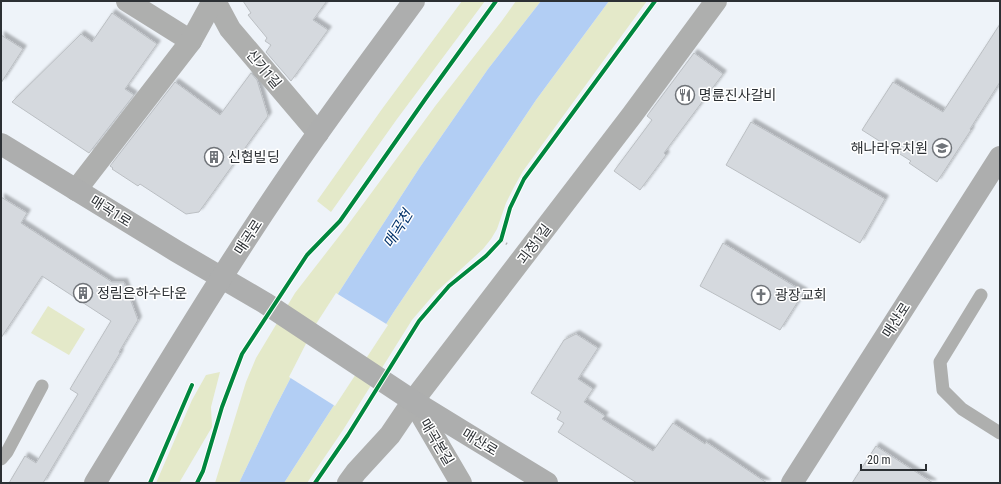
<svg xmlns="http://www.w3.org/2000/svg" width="1001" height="484" font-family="'Roboto Condensed','Noto Sans KR',sans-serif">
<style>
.green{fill:#e4e9c9}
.water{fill:#b2cef4}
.pier{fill:#eef3f9}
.building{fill:#d5d9de;stroke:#bbbfc3;filter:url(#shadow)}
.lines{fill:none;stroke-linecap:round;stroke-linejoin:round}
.path{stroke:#adaeaf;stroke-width:2.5;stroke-dasharray:3 3;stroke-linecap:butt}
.lane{stroke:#aeafae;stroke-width:13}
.street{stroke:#aeafae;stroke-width:22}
.secondary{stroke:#adaeae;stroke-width:22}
.cycleway-casing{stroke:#fff;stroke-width:6}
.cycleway{stroke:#00873e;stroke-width:4}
.labels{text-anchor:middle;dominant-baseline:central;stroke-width:3;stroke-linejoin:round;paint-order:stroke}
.street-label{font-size:14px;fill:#2c3034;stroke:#fff}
.poi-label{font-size:14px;fill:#2c3034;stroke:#fff;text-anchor:start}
.water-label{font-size:15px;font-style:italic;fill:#02326a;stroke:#fff}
</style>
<defs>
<filter id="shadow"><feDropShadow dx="3.5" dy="-3.5" stdDeviation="1" flood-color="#0004"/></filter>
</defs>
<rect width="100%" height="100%" fill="#eef3f9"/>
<!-- green -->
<g class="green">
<path d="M462 1H485L397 119 331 212 317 201 382 109Z"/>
<path d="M516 1H541L488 69 420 167 359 261 318 325 273 412 239 483H215L246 382 256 358 295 293 347 226 436 105 501 22Z"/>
<path d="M609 1H647L523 171 514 187 506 203 497 229 491 239 483 249 436 292 412 320 343 430 307 483H284L395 310 536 100Z"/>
<path d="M48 306 85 329 69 355 31 333Z"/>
<path d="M220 372 211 407 212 427 179 483H156L192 400 206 375Z"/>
</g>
<!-- water -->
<path class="water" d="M541 1H609L536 100 395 310 284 483H239L273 412 318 325 359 261 420 167 488 69Z"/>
<!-- pier -->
<path class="pier" d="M336 293 388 325 335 406 289 377 316 324Z"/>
<!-- building -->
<g class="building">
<path d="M243 1H327L313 20 328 30 291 81 266 52 271 45 265 41 267 38 248 15 251 13Z"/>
<path d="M112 13 157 44 125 89 134 95 89 153 12 102 81 34 92 42Z"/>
<path d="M1000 24V82L970 129 971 130 937 182 909 163 911 161 862 130 893 82 943 112Z"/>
<path d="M1 35 23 49 1 83Z"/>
<path d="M694 53 723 74 664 153 666 155 640 190 614 171 652 120 647 116Z"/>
<path d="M251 73 257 80 268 116 199 212 186 214 140 184 138 186 112 169 113 168 110 166 175 82 220 115Z"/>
<path d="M751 122 885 199 860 243 726 165Z"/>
<path d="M1 197 27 213 21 223 112 282H124L138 320 119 352 120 353 43 483H9L25 456 36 463 78 394 70 389 111 321 42 276 1 338Z"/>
<path d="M723 243 804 292 780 330 700 286Z"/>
<path d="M576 334 598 348 578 379 593 389 584 402 605 416 602 419 653 451 673 423 705 444 706 442 767 483H637L558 432 564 423 557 419 561 412 531 393 564 340Z"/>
<path d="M876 446 933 483H852Z"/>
</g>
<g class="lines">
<!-- path -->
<path class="path" d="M501 240 507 244"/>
<!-- lane -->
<g class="lane">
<path d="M981 295 940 362 943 390 962 409 1000 433"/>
<path d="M1 459 7 452 42 386"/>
</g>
<!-- street -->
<g class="street">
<path d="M127 1 191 41"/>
<path d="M215 1 230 29 318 133"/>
<path d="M76 190 191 41 213 1"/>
<path d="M413 401 461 483"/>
<path d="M348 483 356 472 390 435 413 401 632 115 716 1"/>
</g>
<!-- secondary -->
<g class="secondary">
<path d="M1 144 176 251 265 303 413 401 547 483"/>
<path d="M95 483C167 365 238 246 318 133 349 89 382 45 414 1"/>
<path d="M792 483 1000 157"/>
</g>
<!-- cycleway casing -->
<g class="cycleway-casing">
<g id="cycleway">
<path d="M150 483 192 385"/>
<path d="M197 483 203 471 222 407 242 354 307 255 340 221 426 98 496 1"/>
<path d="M315 483 348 435 419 321 449 286 486 256 501 240 510 208 524 179 655 1"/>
</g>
</g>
<!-- cycleway -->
<use href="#cycleway" class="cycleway"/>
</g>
<!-- icons -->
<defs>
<g id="restaurant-ring" transform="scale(1)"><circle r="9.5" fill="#fff" stroke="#707479" stroke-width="1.5"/><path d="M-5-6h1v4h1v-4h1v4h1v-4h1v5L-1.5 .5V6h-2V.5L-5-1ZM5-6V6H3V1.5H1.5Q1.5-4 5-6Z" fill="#707479"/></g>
<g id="school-ring" transform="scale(1)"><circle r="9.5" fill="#fff" stroke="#707479" stroke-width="1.5"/><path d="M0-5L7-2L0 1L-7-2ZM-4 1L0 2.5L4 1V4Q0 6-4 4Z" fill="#707479"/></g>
<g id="building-ring" transform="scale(1)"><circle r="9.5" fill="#fff" stroke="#707479" stroke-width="1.5"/><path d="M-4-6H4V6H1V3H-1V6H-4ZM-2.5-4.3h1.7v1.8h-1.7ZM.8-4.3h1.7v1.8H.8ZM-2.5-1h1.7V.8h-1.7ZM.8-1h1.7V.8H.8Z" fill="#707479"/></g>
<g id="church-ring" transform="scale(1)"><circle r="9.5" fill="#fff" stroke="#707479" stroke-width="1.5"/><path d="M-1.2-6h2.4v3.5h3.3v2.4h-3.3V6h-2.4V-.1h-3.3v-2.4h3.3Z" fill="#707479"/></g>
</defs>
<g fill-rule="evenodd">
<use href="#restaurant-ring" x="685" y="95"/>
<use href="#school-ring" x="942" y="148"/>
<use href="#building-ring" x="214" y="157"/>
<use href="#building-ring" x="83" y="293"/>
<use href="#church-ring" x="761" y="295"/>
</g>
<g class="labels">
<!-- street labels -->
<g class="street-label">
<text transform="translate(264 69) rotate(50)">신기1길</text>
<text transform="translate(111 211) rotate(32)">매곡1로</text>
<text transform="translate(248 237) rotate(-57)">매곡로</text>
<text transform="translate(534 244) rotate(-53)">괴정1길</text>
<text transform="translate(896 320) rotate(-57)">매산로</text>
<text transform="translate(437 442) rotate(59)">매곡본길</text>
<text transform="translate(480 442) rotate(31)">매산로</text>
</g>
<!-- poi labels -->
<g class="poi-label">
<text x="699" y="95">명륜진사갈비</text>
<text x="928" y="148" text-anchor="end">해나라유치원</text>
<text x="228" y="157">신협빌딩</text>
<text x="97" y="293">정림은하수타운</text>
<text x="775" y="295">광장교회</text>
</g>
<!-- water labels -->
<g class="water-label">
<text transform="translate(398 229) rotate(-59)">매곡천</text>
</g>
</g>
<!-- border -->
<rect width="1001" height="484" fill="none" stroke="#2c3034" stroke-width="4"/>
<!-- scale -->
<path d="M861 464v6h65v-6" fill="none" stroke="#2c3034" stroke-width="2"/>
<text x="867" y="464" font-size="12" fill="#2c3034" stroke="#ffffff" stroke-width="3" paint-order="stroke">20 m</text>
</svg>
